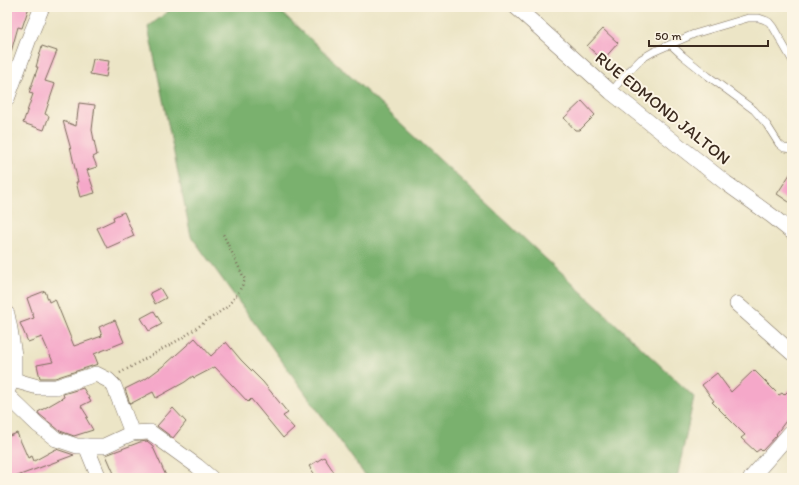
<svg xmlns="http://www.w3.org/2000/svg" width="799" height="485" font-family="Itim,sans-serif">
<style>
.forest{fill:#7ab16e;stroke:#5a6e46}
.building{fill:#f5a8c9}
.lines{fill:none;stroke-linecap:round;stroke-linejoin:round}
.service-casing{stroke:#796b59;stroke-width:8}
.minor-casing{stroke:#796b59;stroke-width:16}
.path{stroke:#796b59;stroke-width:2.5;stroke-dasharray:1 3;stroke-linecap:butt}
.service{stroke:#fff;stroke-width:7}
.minor{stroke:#fff;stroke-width:15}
.labels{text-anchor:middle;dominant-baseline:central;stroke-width:4;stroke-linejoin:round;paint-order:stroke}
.street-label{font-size:17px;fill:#3b2a1e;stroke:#fcf5e5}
</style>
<rect width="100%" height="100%" fill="#fcf5e5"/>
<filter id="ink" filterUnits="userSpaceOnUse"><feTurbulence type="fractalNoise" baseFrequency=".025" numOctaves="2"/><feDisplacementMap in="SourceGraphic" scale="8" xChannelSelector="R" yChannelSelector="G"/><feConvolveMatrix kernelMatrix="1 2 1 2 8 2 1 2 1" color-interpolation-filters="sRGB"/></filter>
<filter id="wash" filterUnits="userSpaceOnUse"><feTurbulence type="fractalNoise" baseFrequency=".012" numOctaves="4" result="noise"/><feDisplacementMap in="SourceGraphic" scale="16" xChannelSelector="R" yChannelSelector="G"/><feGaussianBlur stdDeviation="0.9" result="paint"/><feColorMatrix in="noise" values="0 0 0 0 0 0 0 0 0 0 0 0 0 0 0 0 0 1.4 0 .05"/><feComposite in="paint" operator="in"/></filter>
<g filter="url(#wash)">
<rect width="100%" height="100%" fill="#ece5c6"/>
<!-- forest -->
<path class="forest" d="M174 7H276L694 397 677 478H367L191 236 148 27Z"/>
<g id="blocks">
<!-- building -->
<g class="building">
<path d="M7 7H29L22 28 18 27 11 52H7Z"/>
<path d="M603 29 618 43 603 60 587 46Z"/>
<path d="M42 46 57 51 45 81 55 84 45 114 49 116 44 130 23 123 33 94 29 93 38 67H36Z"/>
<path d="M93 59 109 61 106 77 90 74Z"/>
<path d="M582 101 595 115 580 130H575L564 118Z"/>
<path d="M79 103 95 105 92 130 97 155 93 157 97 167 87 170 95 193 80 197 76 182H78L70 146 63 121 76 126Z"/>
<path d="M792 171V204L777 194Z"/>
<path d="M124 212 134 236 107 248 97 228 114 220 113 217Z"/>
<path d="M160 288 166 298 155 304 150 293Z"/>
<path d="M45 291 49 302 55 299 74 346 102 336 99 327 115 320 124 342 94 354 98 364 55 378H40L37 365 53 362 42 337 28 342 20 323 34 318 27 298Z"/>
<path d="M154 311 162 324 149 331 141 318Z"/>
<path d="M195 338 211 356 226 342 241 360 263 382 288 413 283 416 294 428 283 438 251 399 248 402 215 367 194 378 193 376 185 382 156 398 153 392 130 404 125 389 147 378 167 363Z"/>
<path d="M754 370 779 395 782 393 784 395 792 387V413L776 434 777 435 762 451 760 449 756 452 741 438 745 435 712 402 714 401 702 385 717 373 731 392Z"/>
<path d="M83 388 91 401 81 406 88 417 86 418 93 430 74 436 60 431 39 414 38 412 64 397 63 394Z"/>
<path d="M173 408 186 422 173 438 157 426Z"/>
<path d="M17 433 28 458 32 456 34 461 56 449 74 455 12 478H7V437Z"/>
<path d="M147 441 152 445 167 478H116L106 455 140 442Z"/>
<path d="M324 457 334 472 324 478H317L309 466Z"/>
</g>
</g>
</g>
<g filter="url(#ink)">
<use href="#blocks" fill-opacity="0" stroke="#796b59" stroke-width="1"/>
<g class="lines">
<!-- service casing -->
<g class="service-casing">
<g id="service">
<path d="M671 45 683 56 708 76 754 110 767 125 779 144 784 148 792 149"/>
<path d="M611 92 627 73 641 59 653 52 694 34 748 18H759L765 20 769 22 773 27 792 60"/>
</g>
</g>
<!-- minor casing -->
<g class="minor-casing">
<g id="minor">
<path d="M516 7 611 92 726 183 772 216 792 232"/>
<path d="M7 99 30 36 42 7"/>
<path d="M737 304 792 353"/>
<path d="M7 314 10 329 14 355V376L8 389"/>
<path d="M13 380 38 387H56L96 374 108 380 114 386 132 433"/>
<path d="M7 395 38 425 56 439 77 446H104L132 433 150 432 197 466 211 478"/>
<path d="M86 446 99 478"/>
<path d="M751 478 792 431"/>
</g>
</g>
<!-- path -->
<path class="path" d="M120 373 182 338 227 307 238 293 245 280 223 234"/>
<!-- service -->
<use href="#service" class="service"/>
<!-- minor -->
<use href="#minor" class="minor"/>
</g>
</g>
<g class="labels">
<!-- street labels -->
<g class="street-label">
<text transform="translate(663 108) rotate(39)">RUE EDMOND JALTON</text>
</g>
</g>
<!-- margin -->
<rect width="799" height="485" fill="none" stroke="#fcf5e5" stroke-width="24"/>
<!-- scale -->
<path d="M649 40v6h119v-6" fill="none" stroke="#3b2a1e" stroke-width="2"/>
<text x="655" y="40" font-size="12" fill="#3b2a1e" stroke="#fcf5e5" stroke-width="3" paint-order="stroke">50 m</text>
</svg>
